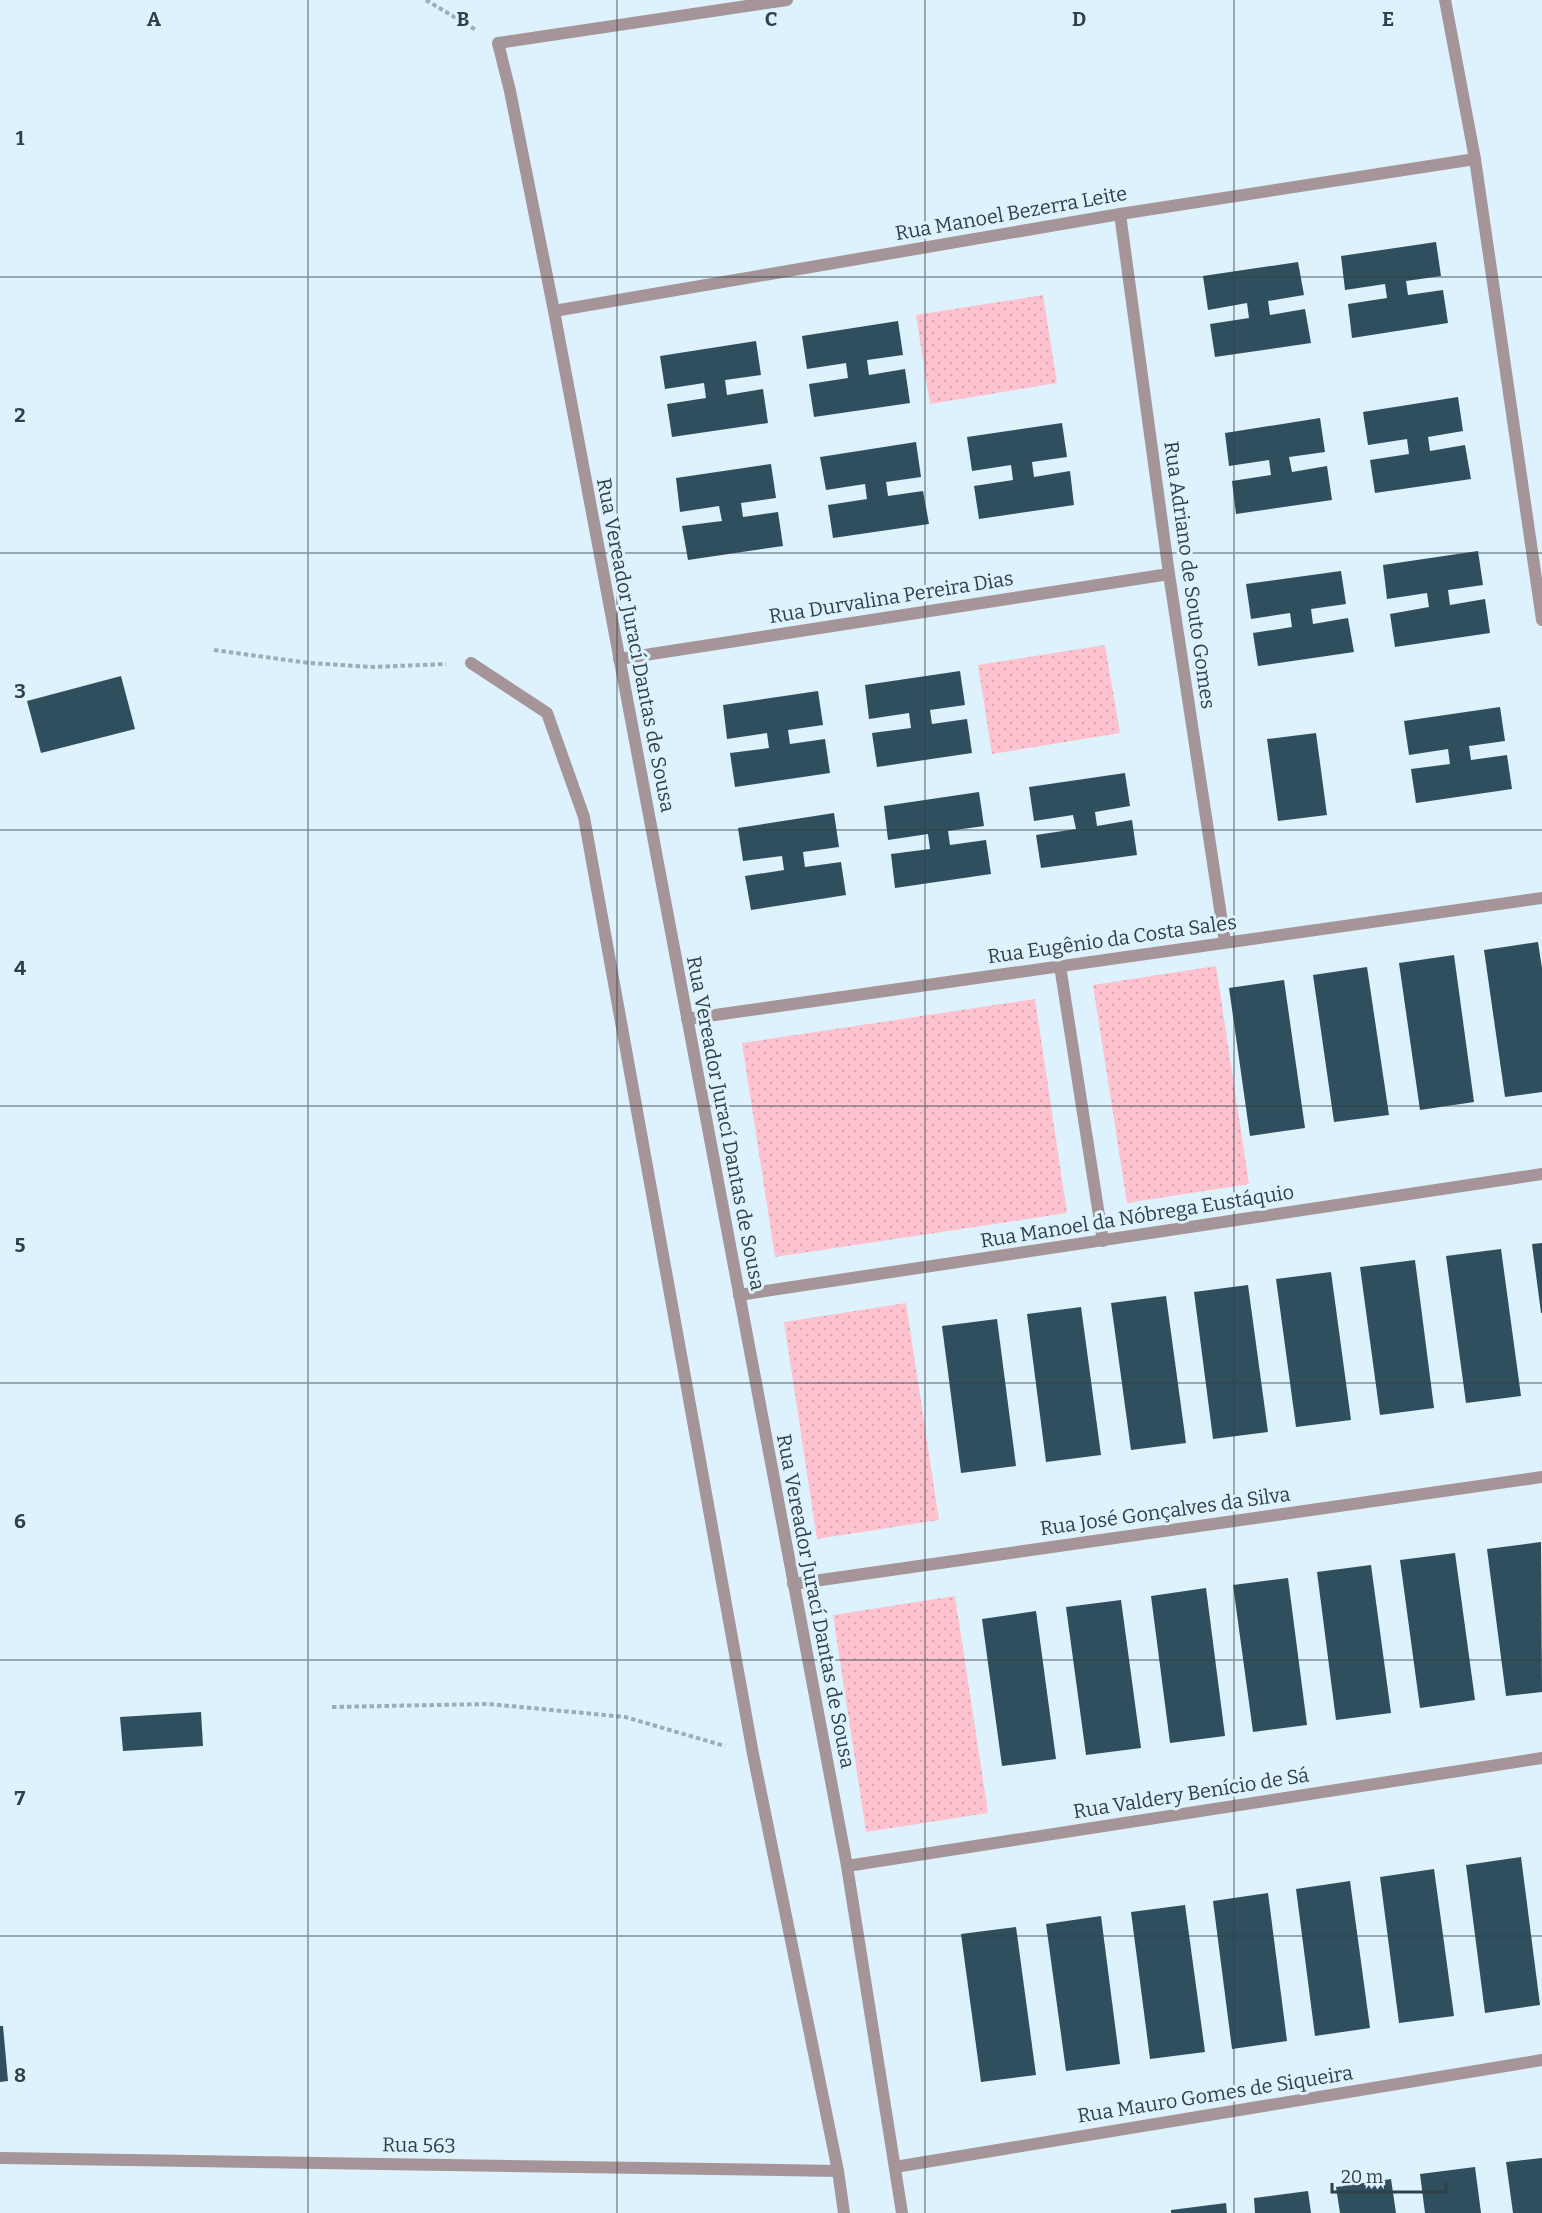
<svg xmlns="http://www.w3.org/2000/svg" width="1542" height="2213" font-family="Bitter,serif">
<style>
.park{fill:url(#park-dots)}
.building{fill:#304f5e}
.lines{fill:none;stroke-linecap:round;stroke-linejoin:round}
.path{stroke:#9badb6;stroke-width:4;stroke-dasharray:4.5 3;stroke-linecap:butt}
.street{stroke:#a59598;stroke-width:12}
.grid{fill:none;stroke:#313f46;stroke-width:1.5;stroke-opacity:0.55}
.labels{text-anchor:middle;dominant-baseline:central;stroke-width:6;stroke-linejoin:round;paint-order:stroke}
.street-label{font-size:20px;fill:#313f46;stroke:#ddf2fc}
.grid-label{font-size:20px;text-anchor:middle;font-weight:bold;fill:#313f46;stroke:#ddf2fc;stroke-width:6;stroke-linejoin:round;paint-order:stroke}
</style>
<defs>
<pattern id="park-dots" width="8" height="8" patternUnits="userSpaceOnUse" patternTransform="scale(1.5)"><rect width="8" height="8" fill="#ffc2cf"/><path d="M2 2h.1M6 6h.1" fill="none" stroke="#dba8b3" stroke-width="1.8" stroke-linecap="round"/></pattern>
</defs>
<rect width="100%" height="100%" fill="#ddf2fc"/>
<!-- park -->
<g class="park">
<path d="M1043 295 1057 383 930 404 916 315Z"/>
<path d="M1105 645 1120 733 992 754 978 665Z"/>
<path d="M1216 966 1249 1184 1127 1203 1093 985Z"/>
<path d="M1035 999 1067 1213 775 1257 742 1043Z"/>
<path d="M906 1303 939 1520 817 1539 784 1322Z"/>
<path d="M955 1596 988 1813 866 1832 833 1615Z"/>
</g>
<!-- building -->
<g class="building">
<path d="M1436 242 1441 276 1406 281 1408 295 1443 290 1448 323 1352 338 1348 304 1387 298 1385 284 1345 290 1341 256Z"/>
<path d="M1298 262 1304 295 1268 301 1270 315 1305 309 1311 343 1215 357 1210 324 1249 318 1247 303 1208 310 1203 276Z"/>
<path d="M898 321 903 355 867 360 869 375 905 369 910 403 814 417 809 384 848 378 846 363 807 369 802 336Z"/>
<path d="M756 341 761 375 725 380 727 395 763 389 768 423 672 437 667 404 706 398 704 383 665 389 660 356Z"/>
<path d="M1458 397 1463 431 1428 437 1430 451 1465 445 1471 479 1375 493 1370 460 1409 454 1407 439 1368 445 1363 412Z"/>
<path d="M1320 418 1325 452 1289 457 1292 472 1327 466 1332 500 1236 514 1232 481 1271 475 1269 460 1229 466 1225 433Z"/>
<path d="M1062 423 1067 457 1032 462 1034 477 1070 471 1074 505 979 519 974 486 1013 480 1011 465 972 471 967 437Z"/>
<path d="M916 442 921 477 886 482 888 496 923 491 929 524 833 538 828 505 867 499 865 484 826 490 820 457Z"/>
<path d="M771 464 776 498 741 503 743 517 778 512 783 546 688 560 682 526 722 521 719 506 680 512 676 478Z"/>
<path d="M1478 551 1483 585 1448 590 1450 605 1485 599 1490 633 1395 647 1390 614 1429 607 1427 593 1387 599 1383 565Z"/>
<path d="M1341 571 1346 604 1311 609 1313 624 1348 618 1354 652 1258 666 1253 633 1292 627 1290 613 1251 619 1246 584Z"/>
<path d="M960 671 965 705 930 710 932 724 967 719 972 753 877 767 872 733 911 728 909 713 869 719 865 685Z"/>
<path d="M121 676 135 729 41 753 27 701Z"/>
<path d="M818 691 823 725 788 730 790 744 825 739 830 773 735 787 730 753 769 748 767 733 727 739 723 705Z"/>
<path d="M1500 707 1505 741 1469 746 1471 760 1507 755 1512 789 1416 803 1411 769 1450 764 1448 749 1409 755 1404 721Z"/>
<path d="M1316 733 1327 815 1278 821 1267 739Z"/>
<path d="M1125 773 1130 806 1095 812 1097 826 1132 820 1137 855 1041 868 1036 835 1076 829 1073 815 1034 821 1029 787Z"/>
<path d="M979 792 984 826 948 831 950 845 986 840 991 874 895 888 891 854 930 849 928 834 888 840 884 806Z"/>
<path d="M834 813 839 847 803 852 805 867 841 862 846 895 751 910 745 876 784 870 782 856 743 861 738 828Z"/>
<path d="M1538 942 1542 968V1092L1505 1097 1484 950Z"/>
<path d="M1454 955 1474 1102 1420 1110 1399 963Z"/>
<path d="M1367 967 1389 1115 1334 1122 1313 975Z"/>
<path d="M1284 980 1305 1128 1250 1136 1229 988Z"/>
<path d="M1542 1243V1313H1541L1532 1244Z"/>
<path d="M1501 1249 1521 1396 1466 1403 1446 1256Z"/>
<path d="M1415 1260 1434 1408 1380 1415 1360 1267Z"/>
<path d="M1331 1272 1351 1420 1296 1427 1276 1279Z"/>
<path d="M1248 1285 1268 1432 1213 1439 1194 1292Z"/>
<path d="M1166 1296 1186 1443 1131 1450 1111 1303Z"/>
<path d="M1081 1307 1101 1455 1046 1462 1027 1314Z"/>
<path d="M997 1319 1016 1466 961 1473 942 1326Z"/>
<path d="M1541 1542 1542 1692 1506 1696 1487 1549Z"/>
<path d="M1455 1553 1475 1700 1420 1708 1400 1560Z"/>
<path d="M1371 1565 1391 1713 1336 1720 1317 1572Z"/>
<path d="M1288 1578 1307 1725 1253 1732 1233 1585Z"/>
<path d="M1206 1588 1225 1736 1170 1743 1151 1596Z"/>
<path d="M1121 1600 1141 1748 1086 1755 1066 1607Z"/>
<path d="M1036 1611 1056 1759 1002 1766 982 1619Z"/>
<path d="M201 1712 203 1746 123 1751 120 1717Z"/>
<path d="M1521 1857 1540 2005 1485 2013 1466 1865Z"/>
<path d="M1434 1869 1454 2016 1399 2023 1380 1877Z"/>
<path d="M1350 1881 1370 2028 1315 2036 1296 1889Z"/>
<path d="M1268 1893 1287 2041 1232 2049 1213 1901Z"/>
<path d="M1185 1905 1205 2052 1150 2059 1131 1912Z"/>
<path d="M1101 1916 1120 2064 1066 2071 1046 1924Z"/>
<path d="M1016 1927 1036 2075 981 2082 961 1934Z"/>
<path d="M0 2026H3L8 2081 0 2082Z"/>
<path d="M1542 2158V2213H1513L1506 2162Z"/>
<path d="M1475 2167 1481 2213H1425L1420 2174Z"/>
<path d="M1391 2179 1396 2213H1340L1336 2187Z"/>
<path d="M1308 2191 1311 2213H1255L1254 2198Z"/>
<path d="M1226 2203 1227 2213H1171V2210Z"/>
</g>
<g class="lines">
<!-- path -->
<g class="path">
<path d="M426 0 476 30"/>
<path d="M214 650 309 663 373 667 446 664"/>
<path d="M332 1707 489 1704 625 1717 725 1746"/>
</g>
<!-- street -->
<g class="street">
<path d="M787 0 498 43 510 91 554 311 847 1866 902 2213"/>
<path d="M1445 0 1475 159 1542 620"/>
<path d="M1120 214 1169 574 1225 942"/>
<path d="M554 311 1120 214 1475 159"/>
<path d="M619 659 1169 574"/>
<path d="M471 663 547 713 584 817 753 1754 838 2171 844 2213"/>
<path d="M1060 966 1103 1241"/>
<path d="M687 1019 1542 898"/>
<path d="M739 1295 1542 1174"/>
<path d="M793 1584 1542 1477"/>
<path d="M847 1866 1542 1758"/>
<path d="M0 2158 838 2171"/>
<path d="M895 2167 1542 2060"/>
</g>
</g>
<!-- grid -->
<path class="grid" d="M308 0V2213M617 0V2213M925 0V2213M1234 0V2213M0 277H1542M0 553H1542M0 830H1542M0 1106H1542M0 1383H1542M0 1660H1542M0 1936H1542"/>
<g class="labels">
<!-- street labels -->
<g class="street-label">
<text transform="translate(1011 213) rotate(-10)">Rua Manoel Bezerra Leite</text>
<text transform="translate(1190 575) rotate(82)">Rua Adriano de Souto Gomes</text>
<text transform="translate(891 597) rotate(-9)">Rua Durvalina Pereira Dias</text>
<text transform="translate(636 645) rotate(79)">Rua Vereador Jurací Dantas de Sousa</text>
<text transform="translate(1112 939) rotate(-8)">Rua Eugênio da Costa Sales</text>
<text transform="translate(726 1123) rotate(79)">Rua Vereador Jurací Dantas de Sousa</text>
<text transform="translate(1137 1216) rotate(-9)">Rua Manoel da Nóbrega Eustáquio</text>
<text transform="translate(1165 1511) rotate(-8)">Rua José Gonçalves da Silva</text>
<text transform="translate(816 1601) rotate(79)">Rua Vereador Jurací Dantas de Sousa</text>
<text transform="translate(1191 1793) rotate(-9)">Rua Valdery Benício de Sá</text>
<text transform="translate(1215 2094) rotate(-9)">Rua Mauro Gomes de Siqueira</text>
<text transform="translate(419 2145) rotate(1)">Rua 563</text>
</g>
</g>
<g class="grid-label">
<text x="154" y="26">A</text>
<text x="463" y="26">B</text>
<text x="771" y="26">C</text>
<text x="1079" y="26">D</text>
<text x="1388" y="26">E</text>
<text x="20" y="145">1</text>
<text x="20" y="422">2</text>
<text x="20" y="698">3</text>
<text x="20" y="975">4</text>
<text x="20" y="1252">5</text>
<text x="20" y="1528">6</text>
<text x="20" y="1805">7</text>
<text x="20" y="2082">8</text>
</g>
<!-- scale -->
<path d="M1332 2183v9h114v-9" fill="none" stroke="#313f46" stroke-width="3"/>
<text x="1341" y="2183" font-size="18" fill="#313f46" stroke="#ddf2fc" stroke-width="4.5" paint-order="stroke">20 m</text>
</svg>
